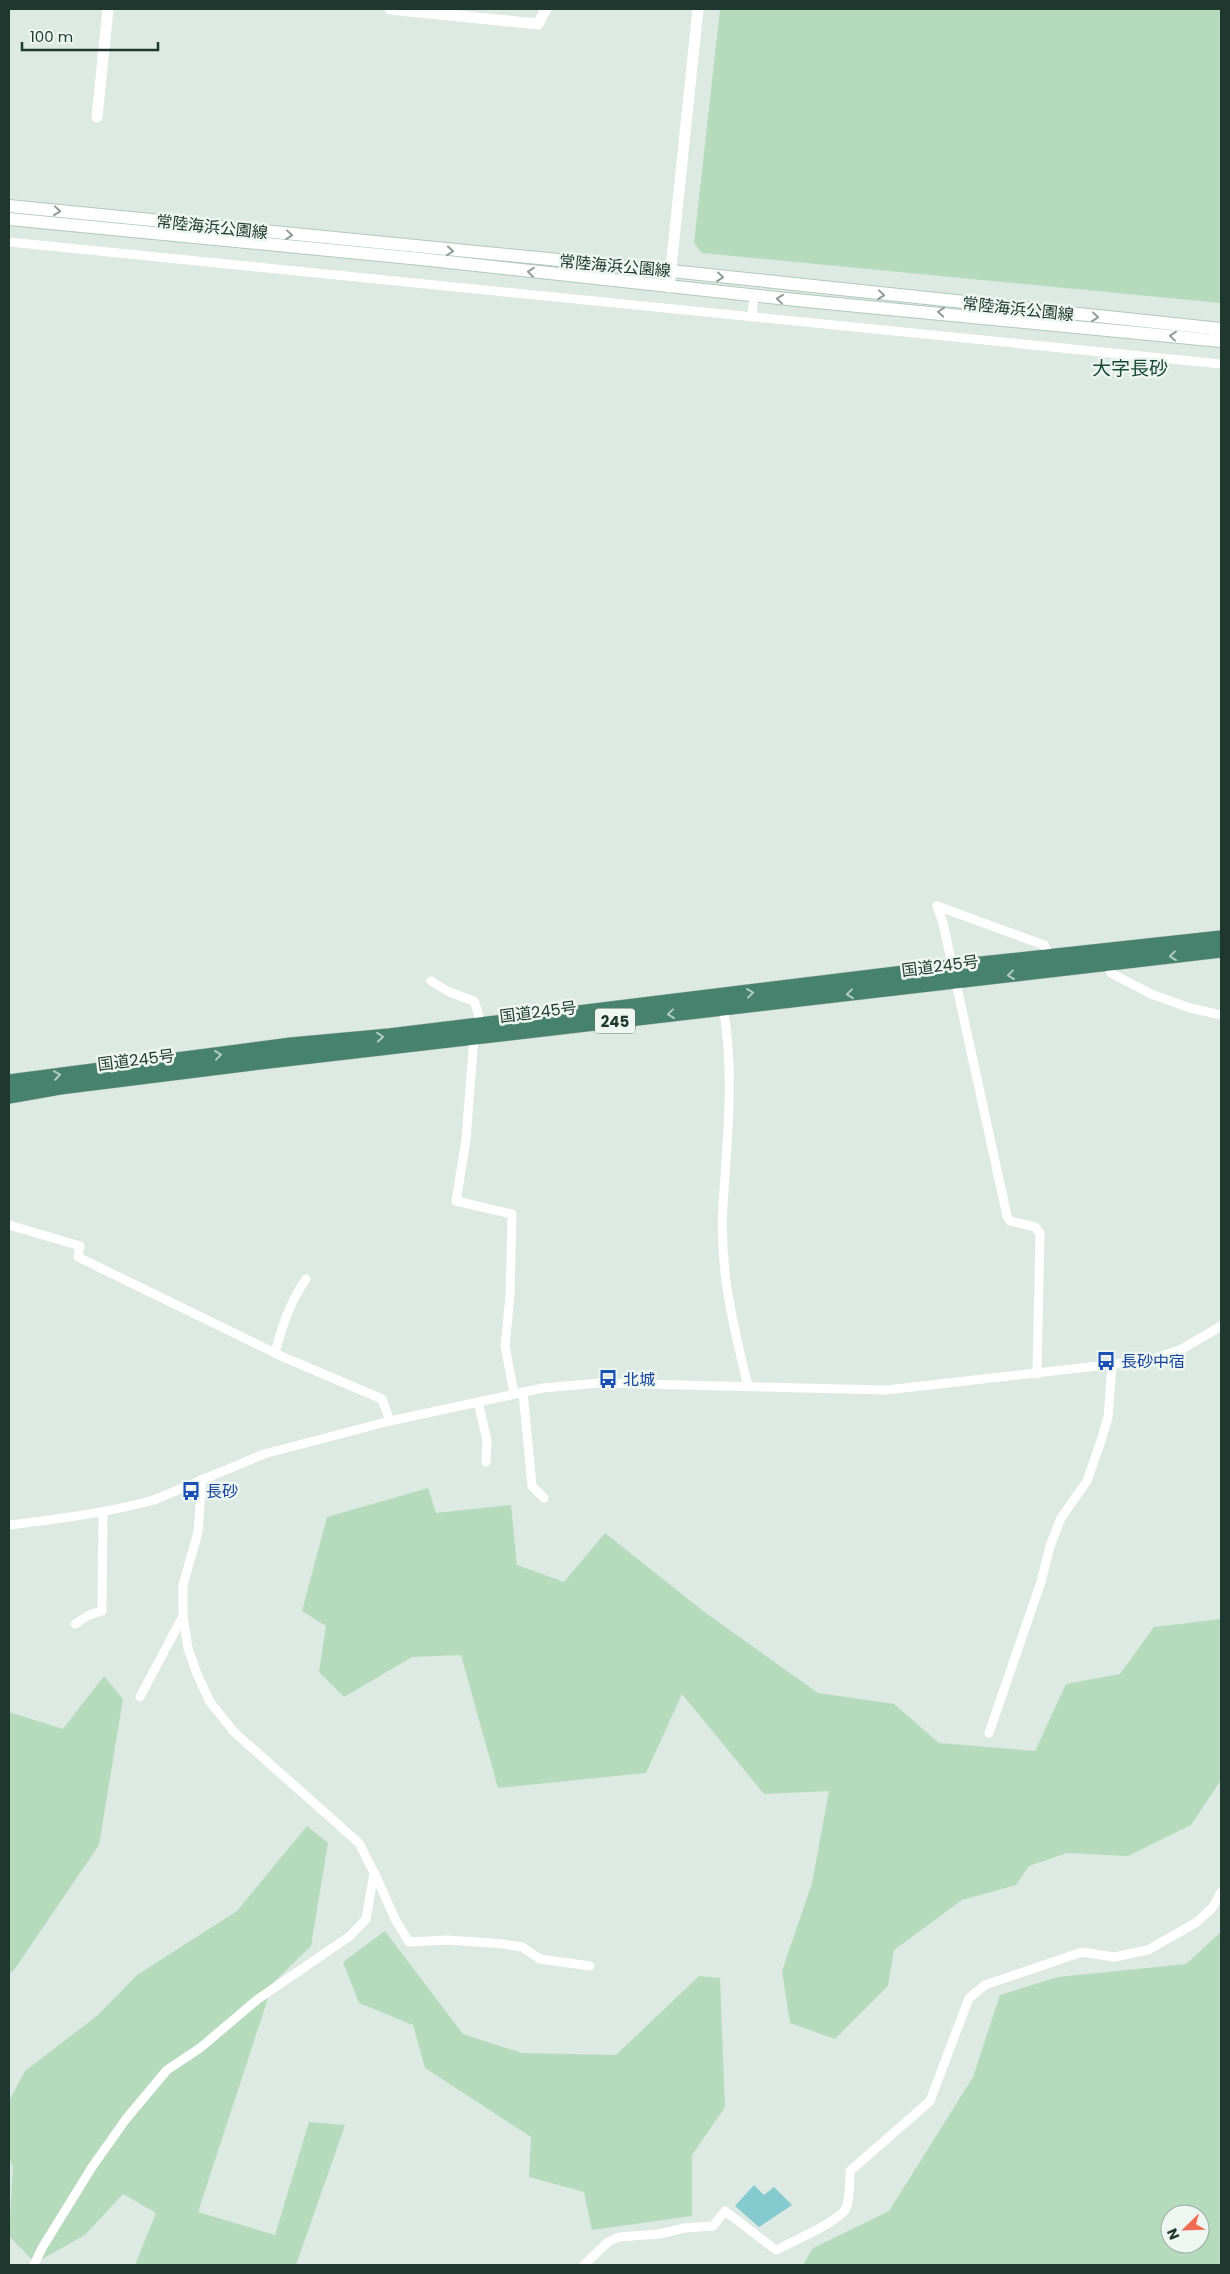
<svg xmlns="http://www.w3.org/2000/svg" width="1230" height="2274" font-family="Poppins,'Noto Sans JP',sans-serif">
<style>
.green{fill:#b6dbbc;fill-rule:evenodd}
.water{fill:#85cacf}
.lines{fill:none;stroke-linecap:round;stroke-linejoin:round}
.secondary-casing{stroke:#b1c9be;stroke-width:14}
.trunk-casing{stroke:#bcc3c1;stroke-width:16}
.minor{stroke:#fff;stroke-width:9}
.tertiary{stroke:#fff;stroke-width:11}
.secondary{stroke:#fff;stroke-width:12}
.trunk{stroke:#47826e;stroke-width:15}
.oneway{stroke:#8f9c97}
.oneway2{stroke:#b3cdc3}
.labels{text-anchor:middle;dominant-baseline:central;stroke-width:5;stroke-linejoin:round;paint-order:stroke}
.shield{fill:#edf6f1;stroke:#5d7169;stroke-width:1}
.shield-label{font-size:15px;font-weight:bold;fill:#1f382f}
.street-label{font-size:16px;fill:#1f382f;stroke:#edf6f1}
.transit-label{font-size:16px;fill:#164399;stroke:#edf6f1;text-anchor:start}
.quarter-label{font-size:19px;fill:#1c4a3a;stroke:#edf6f1}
</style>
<rect width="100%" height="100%" fill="#dde9e3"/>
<!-- green -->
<g class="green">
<path d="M720 9H1221V303L702 253 694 243Z"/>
<path d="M428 1488 436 1513 511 1505 517 1565 564 1582 605 1533 707 1614 818 1693 894 1704 939 1743 1035 1751 1066 1684 1120 1674 1154 1627 1221 1619V1780L1191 1825 1128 1856 1067 1853 1029 1866 1016 1885 962 1900 894 1950 888 1986 835 2039 790 2023 782 1971 812 1883 829 1791 764 1794 682 1694 646 1773 498 1788 461 1655 412 1657 344 1697 319 1672 326 1626 302 1611 327 1517Z"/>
<path d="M104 1676 123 1699 99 1845 14 1970 9 1974V1712L63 1729Z"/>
<path d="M307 1826 328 1843 311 1946 273 1983 198 2212 275 2235 309 2122 345 2125 296 2265H135L156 2213 123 2194 85 2235 35 2263 9 2236 13 2166 9 2159V2101L25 2071 98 2015 137 1975 237 1911Z"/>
<path d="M385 1931 463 2034 522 2053 616 2055 699 1976 720 1978 725 2107 692 2155V2216L592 2230 584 2192 529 2177 531 2137 425 2068 413 2025 359 2003 343 1962Z"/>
<path d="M1221 1932V2265H803L813 2248 889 2211 973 2077 1000 1995 1058 1977 1186 1964ZM1170 2214H1200V2244H1170Z"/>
</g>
<!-- water -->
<path class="water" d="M754 2185 764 2195 774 2187 792 2205 759 2227 735 2206Z"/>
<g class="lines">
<!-- secondary casing -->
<g class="secondary-casing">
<g id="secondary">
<path d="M9 206 671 271 1221 329"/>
<path d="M9 219 421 259 806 301 1221 341"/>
</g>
</g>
<!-- trunk casing -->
<g class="trunk-casing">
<g id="trunk">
<path d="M9 1082 291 1045 389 1036 953 967 1221 938"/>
<path d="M9 1096 60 1087 252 1063 1221 950"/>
</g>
</g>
<!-- minor -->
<g class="minor">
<path d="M9 242 1221 364"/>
<path d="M752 317 754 296"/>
<path d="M937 906 943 923 1007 1216 1010 1221 1035 1227 1040 1233 1037 1374"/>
<path d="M937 906 1044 945 1050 956"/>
<path d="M1108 964 1111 973 1151 994 1190 1008 1221 1015"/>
<path d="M431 981 449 992 474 1001C480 1016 481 1023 474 1037L466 1140 456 1201 512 1214 510 1296 505 1346 514 1393"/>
<path d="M723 1007C735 1073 727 1140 723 1205 719 1269 733 1325 748 1386"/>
<path d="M9 1225 80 1246 78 1257 281 1356 382 1399 390 1421"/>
<path d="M275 1353C282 1326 290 1302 306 1279"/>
<path d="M523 1392 532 1486 544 1498"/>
<path d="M478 1402 487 1440 486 1462"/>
<path d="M9 1525C58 1519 106 1513 154 1500L264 1454 390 1421 543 1388 599 1383 886 1390 1151 1360 1182 1349 1221 1326"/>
<path d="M75 1624 89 1615 102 1611 103 1512"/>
<path d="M140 1697 183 1616"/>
<path d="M989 1733 1041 1582 1050 1546 1061 1518 1087 1481 1102 1438 1108 1417 1112 1366"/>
<path d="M375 1874 395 1919 409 1942 448 1940 503 1944 522 1947 540 1959 590 1966"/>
<path d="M34 2265 42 2248 92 2167 126 2119 167 2070 200 2048 258 1999 350 1936 366 1919 374 1873 359 1843 234 1732 210 1702 197 1674 188 1648 183 1616V1585L198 1532 202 1479"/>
<path d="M584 2265 608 2242 619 2237 659 2234 685 2228 713 2226 725 2211 776 2250C790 2243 837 2222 845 2210 851 2199 849 2183 850 2171L930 2101 969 1998 985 1985 1082 1952 1114 1957 1148 1950 1197 1922 1213 1907 1221 1892"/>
</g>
<!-- tertiary -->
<g class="tertiary">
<path d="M390 9 538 24 546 9"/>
<path d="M97 117 108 9"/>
<path d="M669 287 698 9"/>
</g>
<!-- secondary -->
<use href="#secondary" class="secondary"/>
<!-- trunk -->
<use href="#trunk" class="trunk"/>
</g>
<!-- one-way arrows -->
<defs><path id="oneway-chevron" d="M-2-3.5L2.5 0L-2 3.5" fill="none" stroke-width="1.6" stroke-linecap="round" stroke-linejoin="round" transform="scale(1.25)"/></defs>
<g class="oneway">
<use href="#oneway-chevron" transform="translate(57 211) rotate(6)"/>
<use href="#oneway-chevron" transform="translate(289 235) rotate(6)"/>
<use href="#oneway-chevron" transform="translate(450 251) rotate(5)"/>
<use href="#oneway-chevron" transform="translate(531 272) rotate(-174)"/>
<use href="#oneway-chevron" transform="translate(720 277) rotate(6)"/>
<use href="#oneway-chevron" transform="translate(881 295) rotate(6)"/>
<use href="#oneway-chevron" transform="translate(780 299) rotate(-174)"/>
<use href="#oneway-chevron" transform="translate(941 312) rotate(-175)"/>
<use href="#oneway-chevron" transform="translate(1095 317) rotate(6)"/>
<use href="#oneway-chevron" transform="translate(1173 336) rotate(-174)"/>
</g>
<g class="oneway2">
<use href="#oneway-chevron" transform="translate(1173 956) rotate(173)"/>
<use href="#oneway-chevron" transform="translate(1011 975) rotate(173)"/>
<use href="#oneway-chevron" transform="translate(750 993) rotate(-7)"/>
<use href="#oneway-chevron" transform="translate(850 994) rotate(174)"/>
<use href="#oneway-chevron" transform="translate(671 1014) rotate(173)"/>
<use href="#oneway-chevron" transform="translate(380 1037) rotate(-5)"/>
<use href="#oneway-chevron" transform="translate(218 1055) rotate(-7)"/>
<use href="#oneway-chevron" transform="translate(57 1075) rotate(-8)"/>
</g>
<!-- icons -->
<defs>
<g id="bus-bare" transform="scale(1.5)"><path d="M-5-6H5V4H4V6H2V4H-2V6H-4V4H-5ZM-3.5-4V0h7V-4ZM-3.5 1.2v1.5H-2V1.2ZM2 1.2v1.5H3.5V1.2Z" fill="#1a4fb4" stroke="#edf6f1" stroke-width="2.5" paint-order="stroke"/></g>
</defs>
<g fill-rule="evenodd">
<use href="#bus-bare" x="1106" y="1361"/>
<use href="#bus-bare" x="608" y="1379"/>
<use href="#bus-bare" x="191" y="1491"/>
</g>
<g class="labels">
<!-- shield labels -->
<rect class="shield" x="595" y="1008.5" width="40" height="25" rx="4"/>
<g class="shield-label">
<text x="615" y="1021">245</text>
</g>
<!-- street labels -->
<g class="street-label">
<text transform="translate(212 227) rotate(6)">常陸海浜公園線</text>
<text transform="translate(615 266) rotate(5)">常陸海浜公園線</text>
<text transform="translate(1018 309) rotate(6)">常陸海浜公園線</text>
<text transform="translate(940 966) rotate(-7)">国道245号</text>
<text transform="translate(538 1012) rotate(-7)">国道245号</text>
<text transform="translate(136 1060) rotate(-7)">国道245号</text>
</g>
<!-- transit labels -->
<g class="transit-label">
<text x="1121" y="1361">長砂中宿</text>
<text x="623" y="1379">北城</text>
<text x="206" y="1491">長砂</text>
</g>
<!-- quarter labels -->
<g class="quarter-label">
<text x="1130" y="368">大字長砂</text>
</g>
</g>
<!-- border -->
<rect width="1230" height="2274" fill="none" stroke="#1f382f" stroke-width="20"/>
<!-- north arrow -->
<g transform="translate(1185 2229) rotate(247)"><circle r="24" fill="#edf6f1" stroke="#9baaa3"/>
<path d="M0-4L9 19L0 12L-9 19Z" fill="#f16c54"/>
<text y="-8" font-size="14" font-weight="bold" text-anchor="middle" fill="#1f382f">N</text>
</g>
<!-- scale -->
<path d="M22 42v8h136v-8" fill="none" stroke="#1f382f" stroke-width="2.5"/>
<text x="30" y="42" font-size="15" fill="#1f382f" stroke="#edf6f1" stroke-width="4" paint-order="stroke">100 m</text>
</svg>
